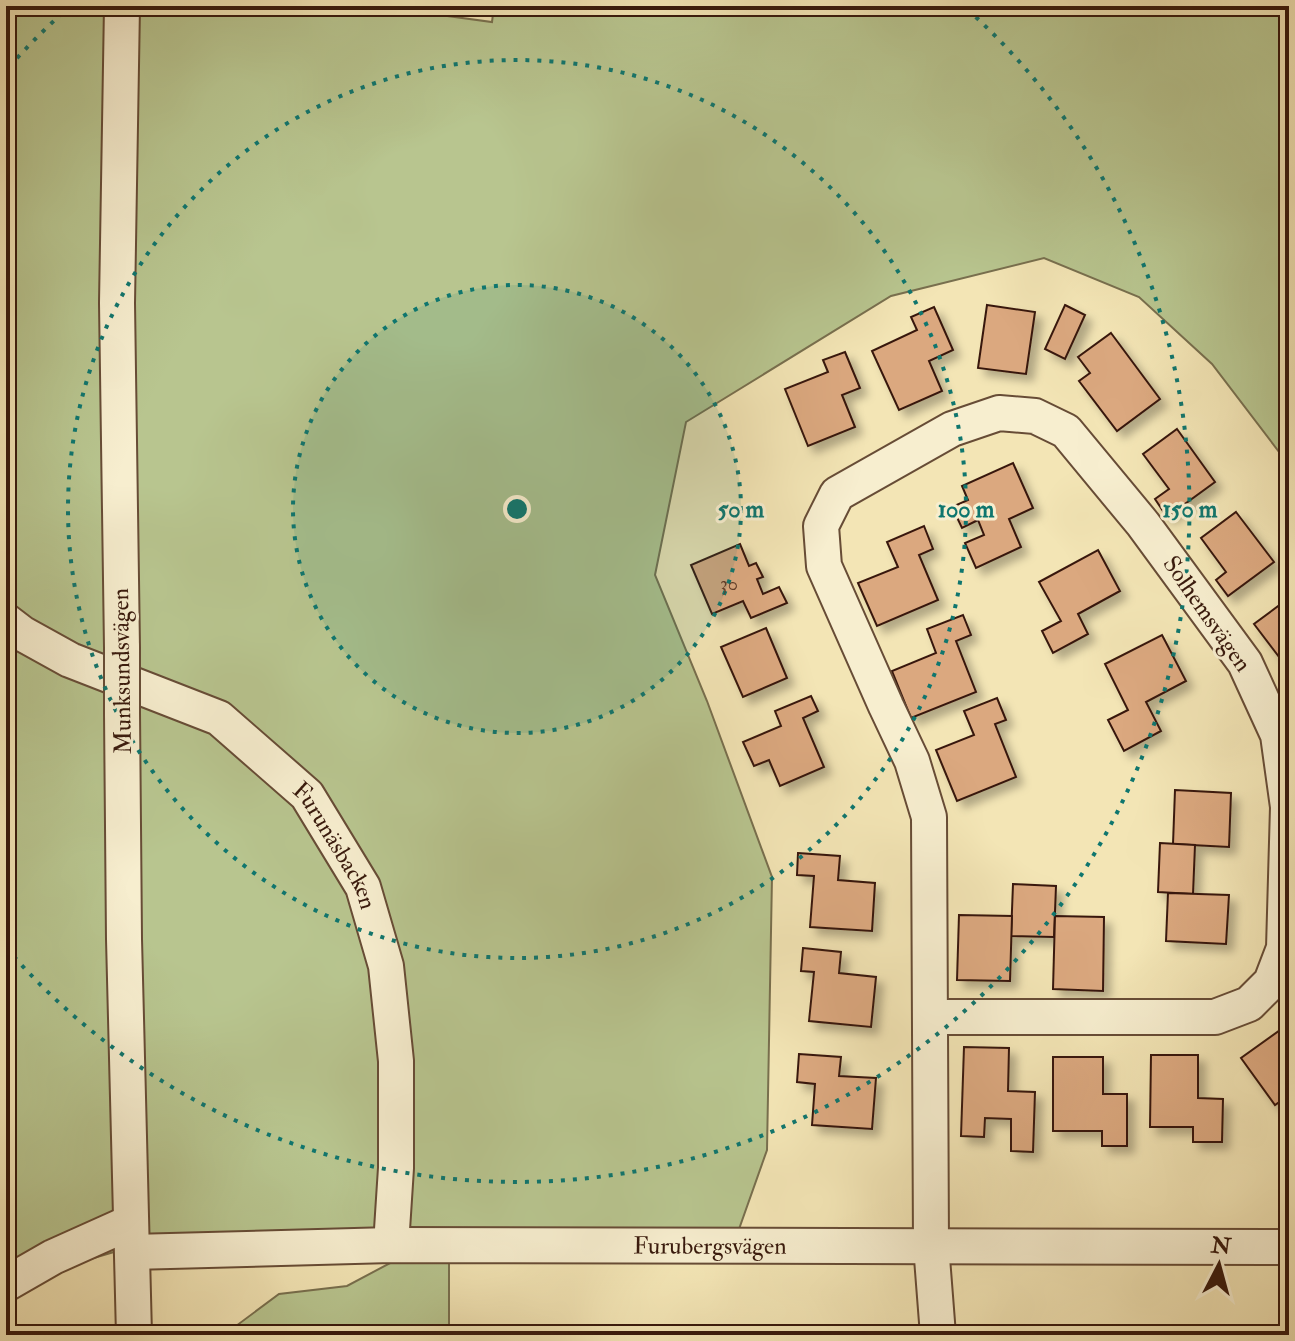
<svg xmlns="http://www.w3.org/2000/svg" width="1295" height="1341" font-family="'IM FELL Double Pica',serif">
<style>
.green{fill:#b8c58f;stroke:#786f4e;stroke-width:2}
.building{fill:#dba87f;stroke:#38190c;stroke-width:2;filter:url(#shadow)}
.lines{fill:none;stroke-linecap:round;stroke-linejoin:round}
.minor-casing{stroke:#674c36;stroke-width:38}
.minor{stroke:#f7eecf;stroke-width:34}
.minor-bridge-casing{stroke:#674c36;stroke-width:38;stroke-linecap:butt}
.minor-bridge{stroke:#f7eecf;stroke-width:34}
.ring{fill:none;stroke:#0f766e;stroke-width:4;stroke-dasharray:4 8}
.labels{text-anchor:middle;dominant-baseline:central;stroke-width:6;stroke-linejoin:round;paint-order:stroke}
.number-label{font-size:20px;fill:#613d29}
.street-label{font-size:24px;fill:#38190c;stroke:#f7eecf}
.centre{fill:#0f766e;stroke:#f7eecf;stroke-width:4}
.ring-label{font-size:24px;text-anchor:middle;font-weight:bold;fill:#0f766e;stroke:#f7eecf;stroke-width:6;stroke-linejoin:round;paint-order:stroke}
</style>
<defs>
<filter id="shadow"><feDropShadow dx="7" dy="7" stdDeviation="4" flood-color="#0004"/></filter>
</defs>
<rect width="100%" height="100%" fill="#f3e5b5"/>
<filter id="stains"><feTurbulence type="fractalNoise" baseFrequency=".0025" numOctaves="4"/><feColorMatrix values="0 0 0 0 .2 0 0 0 0 .09 0 0 0 0 .02 0 0 0 .5 -.17"/></filter>
<radialGradient id="worn" r=".72"><stop offset=".6" stop-color="#630" stop-opacity="0"/><stop offset="1" stop-color="#630" stop-opacity=".3"/></radialGradient>
<!-- green -->
<g class="green">
<path d="M6 6H374L492 22 494 6H1289V465L1212 364 1139 297 1044 258 891 296 686 422 655 575 707 701 772 877 767 1150 733 1246 151 1241 13 1282 6 1286Z"/>
<path d="M449 1260V1335H219L232 1329 279 1294 347 1286 392 1262Z"/>
</g>
<!-- building -->
<g class="building">
<path d="M987 305 1035 312 1026 374 978 368Z"/>
<path d="M1065 305 1085 315 1065 359 1045 349Z"/>
<path d="M934 307 953 350 929 361 942 391 899 410 872 351 917 330 911 317Z"/>
<path d="M1111 333 1160 399 1117 431 1079 381 1090 373 1078 357Z"/>
<path d="M845 352 860 388 842 395 855 427 808 446 785 389 828 372 823 360Z"/>
<path d="M1177 429 1215 482 1167 517 1155 499 1169 489 1143 454Z"/>
<path d="M1013 463 1033 508 1009 519 1021 547 976 568 965 543 984 535 978 520 962 528 952 507 968 500 962 486Z"/>
<path d="M1236 512 1274 562 1228 596 1216 580 1226 572 1201 538Z"/>
<path d="M924 526 933 549 919 555 938 600 877 626 858 583 898 567 887 542Z"/>
<path d="M740 544 749 566 756 563 763 577 757 579 763 594 779 587 787 603 751 618 743 601 712 614 691 565Z"/>
<path d="M1098 550 1120 591 1078 614 1088 634 1053 653 1042 631 1061 621 1039 582Z"/>
<path d="M1289 598V670L1254 624Z"/>
<path d="M963 615 971 635 956 641 976 692 911 718 892 671 936 653 927 629Z"/>
<path d="M766 628 787 678 743 697 721 647Z"/>
<path d="M1162 635 1186 681 1146 702 1161 731 1124 751 1108 720 1128 710 1105 664Z"/>
<path d="M811 696 818 711 803 718 824 767 780 786 769 760 754 766 743 742 781 726 775 711Z"/>
<path d="M997 698 1006 720 995 724 1016 777 957 801 936 750 974 735 964 711Z"/>
<path d="M1175 790 1231 793 1229 847 1173 844Z"/>
<path d="M1160 843 1195 845 1193 894 1158 892Z"/>
<path d="M798 853 840 856 838 880 875 883 872 931 810 927 814 876 797 875Z"/>
<path d="M1013 884 1056 886 1054 937 1011 936Z"/>
<path d="M1168 893 1229 895 1226 944 1166 941Z"/>
<path d="M959 915 1012 916 1010 981 957 980Z"/>
<path d="M1055 916 1104 917 1103 991 1053 989Z"/>
<path d="M803 948 841 952 839 973 876 977 871 1027 809 1021 814 972 801 971Z"/>
<path d="M1283 1028 1289 1037V1095L1275 1105 1241 1058Z"/>
<path d="M964 1047 1009 1048 1008 1091 1035 1092 1033 1152 1011 1151V1119L985 1118 984 1137 961 1136Z"/>
<path d="M799 1054 841 1057 839 1076 876 1078 872 1129 812 1125 815 1084 797 1082Z"/>
<path d="M1151 1055H1198V1098L1223 1099 1222 1142H1193V1127H1150Z"/>
<path d="M1053 1057H1103V1094H1127V1146H1102V1131H1053Z"/>
</g>
<g class="lines">
<!-- minor casing -->
<g class="minor-casing">
<g id="minor">
<path d="M122 6 117 303 122 648"/>
<path id="s1" d="M6 621 23 634 70 660 219 718 307 795 363 887 386 966 396 1061V1168L391 1245"/>
<path d="M122 713 124 939 134 1335"/>
<path d="M930 1017H1215L1249 1004 1271 982 1284 948 1288 807 1278 735 1245 663 1143 524 1066 431 1035 416 999 413 952 429 837 494 821 526 824 566 886 706 912 761 929 817 931 1245 938 1335"/>
<path id="s2" d="M132 1252 391 1245 1289 1247"/>
<path d="M6 1284 53 1257 131 1222"/>
</g>
</g>
<!-- minor -->
<use href="#minor" class="minor"/>
<!-- minor-bridge casing -->
<g class="minor-bridge-casing">
<path id="minor-bridge" d="M122 648V713"/>
</g>
<!-- minor-bridge -->
<use href="#minor-bridge" class="minor-bridge"/>
</g>
<!-- distance rings -->
<circle cx="517" cy="509" r="224" fill="#0f766e" fill-opacity=".12"/>
<g class="ring">
<circle cx="517" cy="509" r="224"/>
<circle cx="517" cy="509" r="449"/>
<path d="M9 67A673 673 0 0 1 67 9M967 9A673 673 0 1 1 9 951"/>
</g>
<g class="labels">
<!-- number labels -->
<g class="number-label">
<text x="729" y="583">30</text>
</g>
<!-- street labels -->
<g class="street-label">
<text transform="translate(1207 614) rotate(55)">Solhemsvägen</text>
<text transform="translate(122 671) rotate(-91)">Munksundsvägen</text>
<text stroke="none"><textPath href="#s1" startOffset="410">Furunäsbacken</textPath></text>
<text stroke="none"><textPath href="#s2" startOffset="578">Furubergsvägen</textPath></text>
</g>
</g>
<circle cx="517" cy="509" r="12" class="centre"/>
<g class="ring-label">
<text x="741" y="517">50 m</text>
<text x="966" y="517">100 m</text>
<text x="1190" y="517">150 m</text>
</g>
<!-- margin -->
<rect width="1295" height="1341" fill="none" stroke="#f3e5b5" stroke-width="32"/>
<rect x="8" y="8" width="1279" height="1325" fill="none" stroke="#38190c" stroke-width="4"/>
<rect x="16" y="16" width="1263" height="1309" fill="none" stroke="#38190c" stroke-width="2"/>
<!-- north arrow -->
<g transform="translate(1219 1265) rotate(6)" stroke="#f7eecf" stroke-width="6" paint-order="stroke">
<path d="M0-6L14 30L0 20L-14 30Z" fill="#38190c"/>
<text y="-12" font-size="22" font-weight="bold" text-anchor="middle" fill="#38190c">N</text>
</g>
<rect width="100%" height="100%" filter="url(#stains)"/>
<rect width="100%" height="100%" fill="url(#worn)"/>
</svg>
